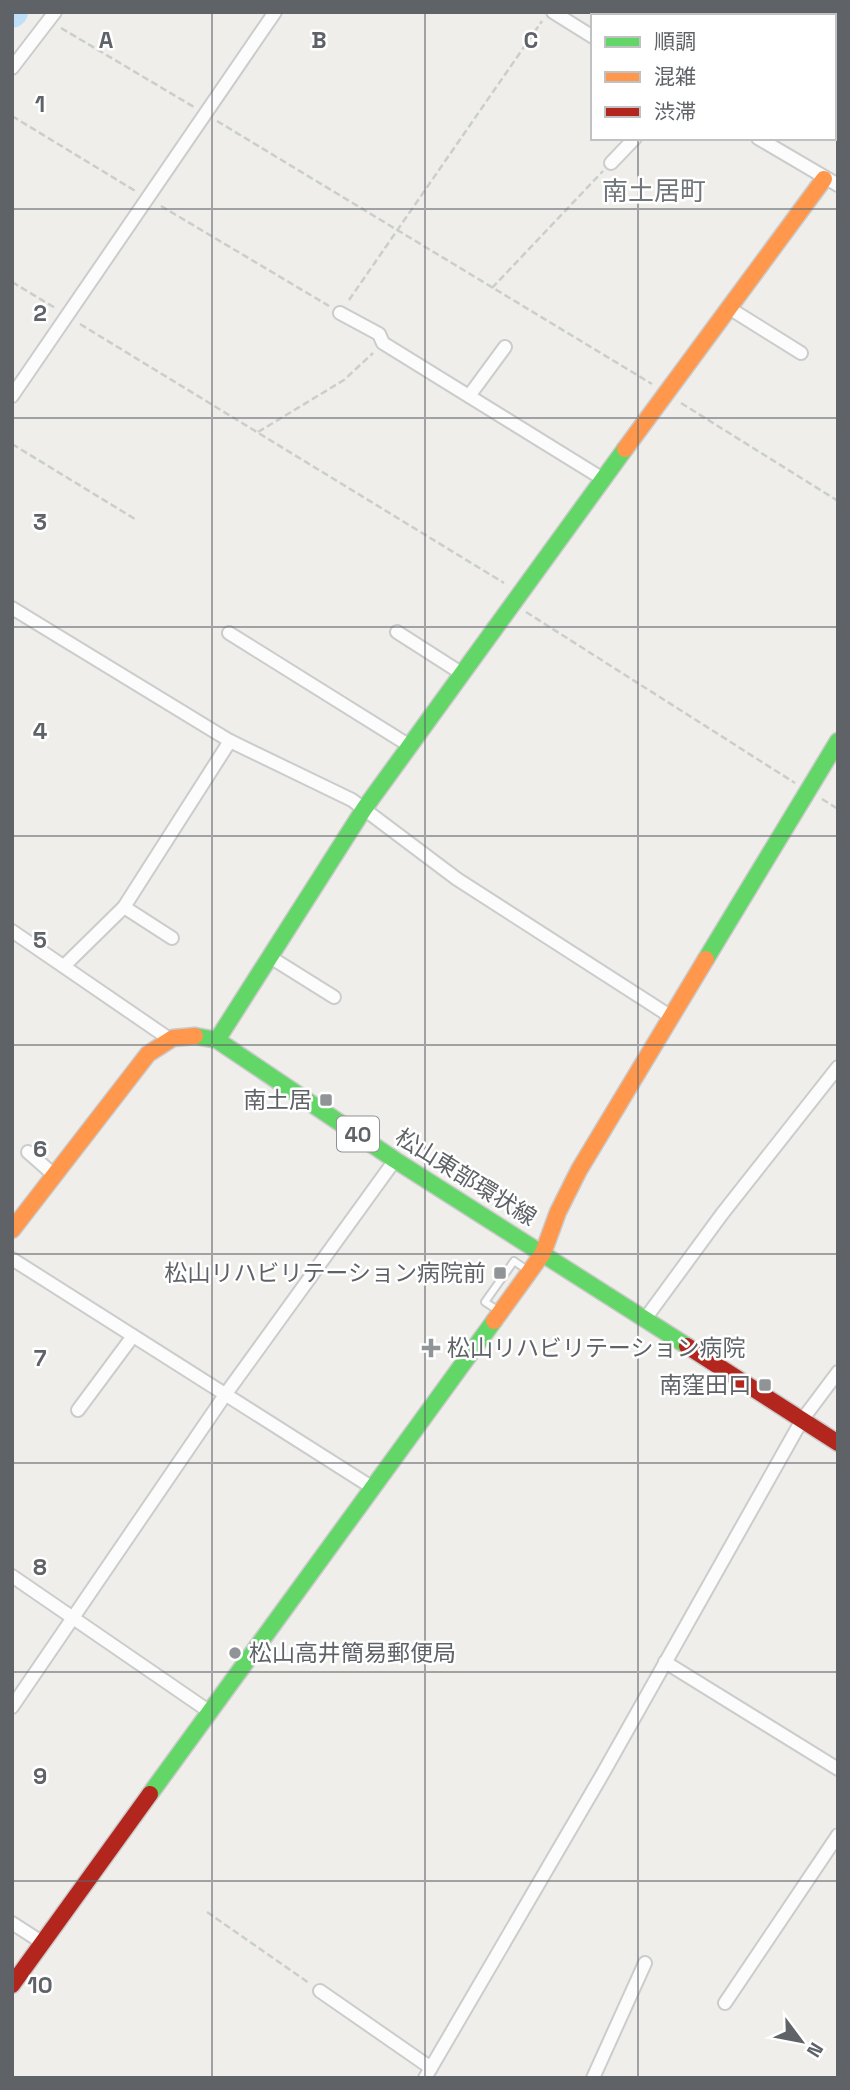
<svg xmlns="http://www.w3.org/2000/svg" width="850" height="2090" font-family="'Space Grotesk','Noto Sans JP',sans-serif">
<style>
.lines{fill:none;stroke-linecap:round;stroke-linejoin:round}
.river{stroke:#bfe0f9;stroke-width:30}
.lane-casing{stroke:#cbcccc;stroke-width:10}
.street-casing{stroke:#cbcccc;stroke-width:16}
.fast-casing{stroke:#cacacb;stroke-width:19}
.slow-casing{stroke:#cacacb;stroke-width:19}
.jam-casing{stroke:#cacacb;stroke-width:19}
.path{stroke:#cacfcc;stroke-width:2.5;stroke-dasharray:7 3.5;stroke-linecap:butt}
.lane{stroke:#fdfcfc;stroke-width:6}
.street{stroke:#fdfcfc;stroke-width:12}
.fast{stroke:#63d668;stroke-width:16}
.slow{stroke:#ff974d;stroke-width:16}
.jam{stroke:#b3261e;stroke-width:16}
.grid{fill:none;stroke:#5f6368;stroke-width:2;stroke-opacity:0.55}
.poi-dot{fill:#919496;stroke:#fff;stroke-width:2.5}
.labels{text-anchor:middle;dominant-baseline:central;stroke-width:5;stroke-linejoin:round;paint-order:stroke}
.shield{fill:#fff;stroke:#8f9295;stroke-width:2}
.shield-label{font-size:21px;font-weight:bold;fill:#5f6368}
.poi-label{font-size:23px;fill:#5f6368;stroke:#fff;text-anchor:end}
.street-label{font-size:23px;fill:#5f6368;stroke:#fff}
.quarter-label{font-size:26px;fill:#70757a;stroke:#fff}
.grid-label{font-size:23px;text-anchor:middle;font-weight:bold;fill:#5f6368;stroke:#fff;stroke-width:5;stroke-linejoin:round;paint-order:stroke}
</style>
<rect width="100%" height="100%" fill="#efeeea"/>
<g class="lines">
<!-- river -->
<path class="river" d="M12 13 13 12"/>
<!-- lane casing -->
<g class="lane-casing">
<path id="lane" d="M499 1311 485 1302 514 1261 527 1270"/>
</g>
<!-- street casing -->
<g class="street-casing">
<g id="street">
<path d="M553 12 593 37"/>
<path d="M732 16 735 12"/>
<path d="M12 68 55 12"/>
<path d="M758 138 838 185"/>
<path d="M611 163 635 138"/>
<path d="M729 308 801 353"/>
<path d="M340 313 379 334 383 343 603 479"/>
<path d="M12 396 275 12"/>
<path d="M469 396 505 347"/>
<path d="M12 608 230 741 352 800 457 879 670 1016"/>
<path d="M397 632 461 673"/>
<path d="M229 633 410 746"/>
<path d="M124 907 172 938"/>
<path d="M12 931 168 1038"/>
<path d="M270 957 334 997"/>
<path d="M64 966 124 907 230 741"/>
<path d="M28 1152 54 1175"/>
<path d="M12 1259 373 1488"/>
<path d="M645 1319 722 1214 838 1067"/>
<path d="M78 1410 133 1336"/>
<path d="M12 1576 210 1712"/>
<path d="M665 1662 838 1769"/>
<path d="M12 1707 225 1395 395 1160"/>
<path d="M12 1923 43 1943"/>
<path d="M320 1991 431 2068"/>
<path d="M725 2003 838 1835"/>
<path d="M425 2078 602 1775 802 1420 838 1372"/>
<path d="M593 2078 645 1963"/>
</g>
</g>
<!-- fast casing -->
<g class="fast-casing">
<g id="fast">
<path d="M706 959 838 741"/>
<path d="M195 1036 217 1040 395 1160 687 1346"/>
<path d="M217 1040 364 809 625 449"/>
<path d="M150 1794 494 1321"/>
</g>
</g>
<!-- slow casing -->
<g class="slow-casing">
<g id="slow">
<path d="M625 449 824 179"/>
<path d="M12 1230 148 1054 173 1038 195 1036"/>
<path d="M494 1321 543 1253 558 1212 579 1170 706 959"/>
</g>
</g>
<!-- jam casing -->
<g class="jam-casing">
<g id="jam">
<path d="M687 1346 838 1443"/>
<path d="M12 1985 150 1794"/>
</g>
</g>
<!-- path -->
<g class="path">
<path d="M61 28 194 107"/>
<path d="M12 116 137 192"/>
<path d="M217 121 652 384"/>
<path d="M161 206 329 306"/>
<path d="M12 282 57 309"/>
<path d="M492 288 603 171"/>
<path d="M349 300 542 21"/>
<path d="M80 324 504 583"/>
<path d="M681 403 838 501"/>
<path d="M258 432 344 380 373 353"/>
<path d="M12 444 135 519"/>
<path d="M526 612 795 783"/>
<path d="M822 799 838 809"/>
<path d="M207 1912 309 1983"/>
</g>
<!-- lane -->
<use href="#lane" class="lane"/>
<!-- street -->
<use href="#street" class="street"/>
<!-- fast -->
<use href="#fast" class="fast"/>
<!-- slow -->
<use href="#slow" class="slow"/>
<!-- jam -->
<use href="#jam" class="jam"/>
</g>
<!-- grid -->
<path class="grid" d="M212 12V2078M425 12V2078M638 12V16M638 138V2078M12 209H838M12 418H838M12 627H838M12 836H838M12 1045H838M12 1254H838M12 1463H838M12 1672H838M12 1881H838"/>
<!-- markers -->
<g class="poi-dot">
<rect x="319" y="1093" width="14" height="14" rx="3.5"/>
<rect x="493" y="1266" width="14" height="14" rx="3.5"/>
<path d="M427.5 1337.5h7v7h7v7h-7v7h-7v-7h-7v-7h7z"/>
<rect x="758" y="1378" width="14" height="14" rx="3.5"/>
<circle cx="235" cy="1653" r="7"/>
</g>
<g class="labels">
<!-- shield labels -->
<rect class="shield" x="337" y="1116.5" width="42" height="35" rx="5"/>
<g class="shield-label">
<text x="358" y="1134">40</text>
</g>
<!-- poi labels -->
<g class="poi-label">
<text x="312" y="1100">南土居</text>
<text x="486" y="1273">松山リハビリテーション病院前</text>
<text x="447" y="1348" text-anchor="start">松山リハビリテーション病院</text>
<text x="751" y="1385">南窪田口</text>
<text x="249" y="1653" text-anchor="start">松山高井簡易郵便局</text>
</g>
<!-- street labels -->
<g class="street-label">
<text transform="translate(466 1177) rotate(32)">松山東部環状線</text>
</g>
<!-- quarter labels -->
<g class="quarter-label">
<text x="654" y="191">南土居町</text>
</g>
</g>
<g class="grid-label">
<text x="106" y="48">A</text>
<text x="319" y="48">B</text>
<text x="531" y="48">C</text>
<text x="40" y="112">1</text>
<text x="40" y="321">2</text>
<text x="40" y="530">3</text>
<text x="40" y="739">4</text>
<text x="40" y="948">5</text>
<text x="40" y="1157">6</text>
<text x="40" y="1366">7</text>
<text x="40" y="1575">8</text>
<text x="40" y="1784">9</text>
<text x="40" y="1993">10</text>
</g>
<!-- border -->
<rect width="850" height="2090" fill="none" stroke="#5f6368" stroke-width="28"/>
<!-- legend -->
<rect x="591" y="14" width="245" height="126" fill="#ffffff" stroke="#bfc1c3" stroke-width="2"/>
<rect x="605" y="37" width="35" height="10" fill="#63d668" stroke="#bfc1c3" stroke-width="2"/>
<text x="654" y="49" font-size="21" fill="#5f6368">順調</text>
<rect x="605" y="72" width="35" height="10" fill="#ff974d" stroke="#bfc1c3" stroke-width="2"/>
<text x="654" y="84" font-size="21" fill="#5f6368">混雑</text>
<rect x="605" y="107" width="35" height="10" fill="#b3261e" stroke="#bfc1c3" stroke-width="2"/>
<text x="654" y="119" font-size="21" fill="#5f6368">渋滞</text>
<!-- north arrow -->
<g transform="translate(801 2041) rotate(122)" stroke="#ffffff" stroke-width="5" paint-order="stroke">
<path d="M0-5L12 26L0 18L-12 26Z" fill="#5f6368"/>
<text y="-10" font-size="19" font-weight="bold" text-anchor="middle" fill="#5f6368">N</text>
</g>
</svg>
